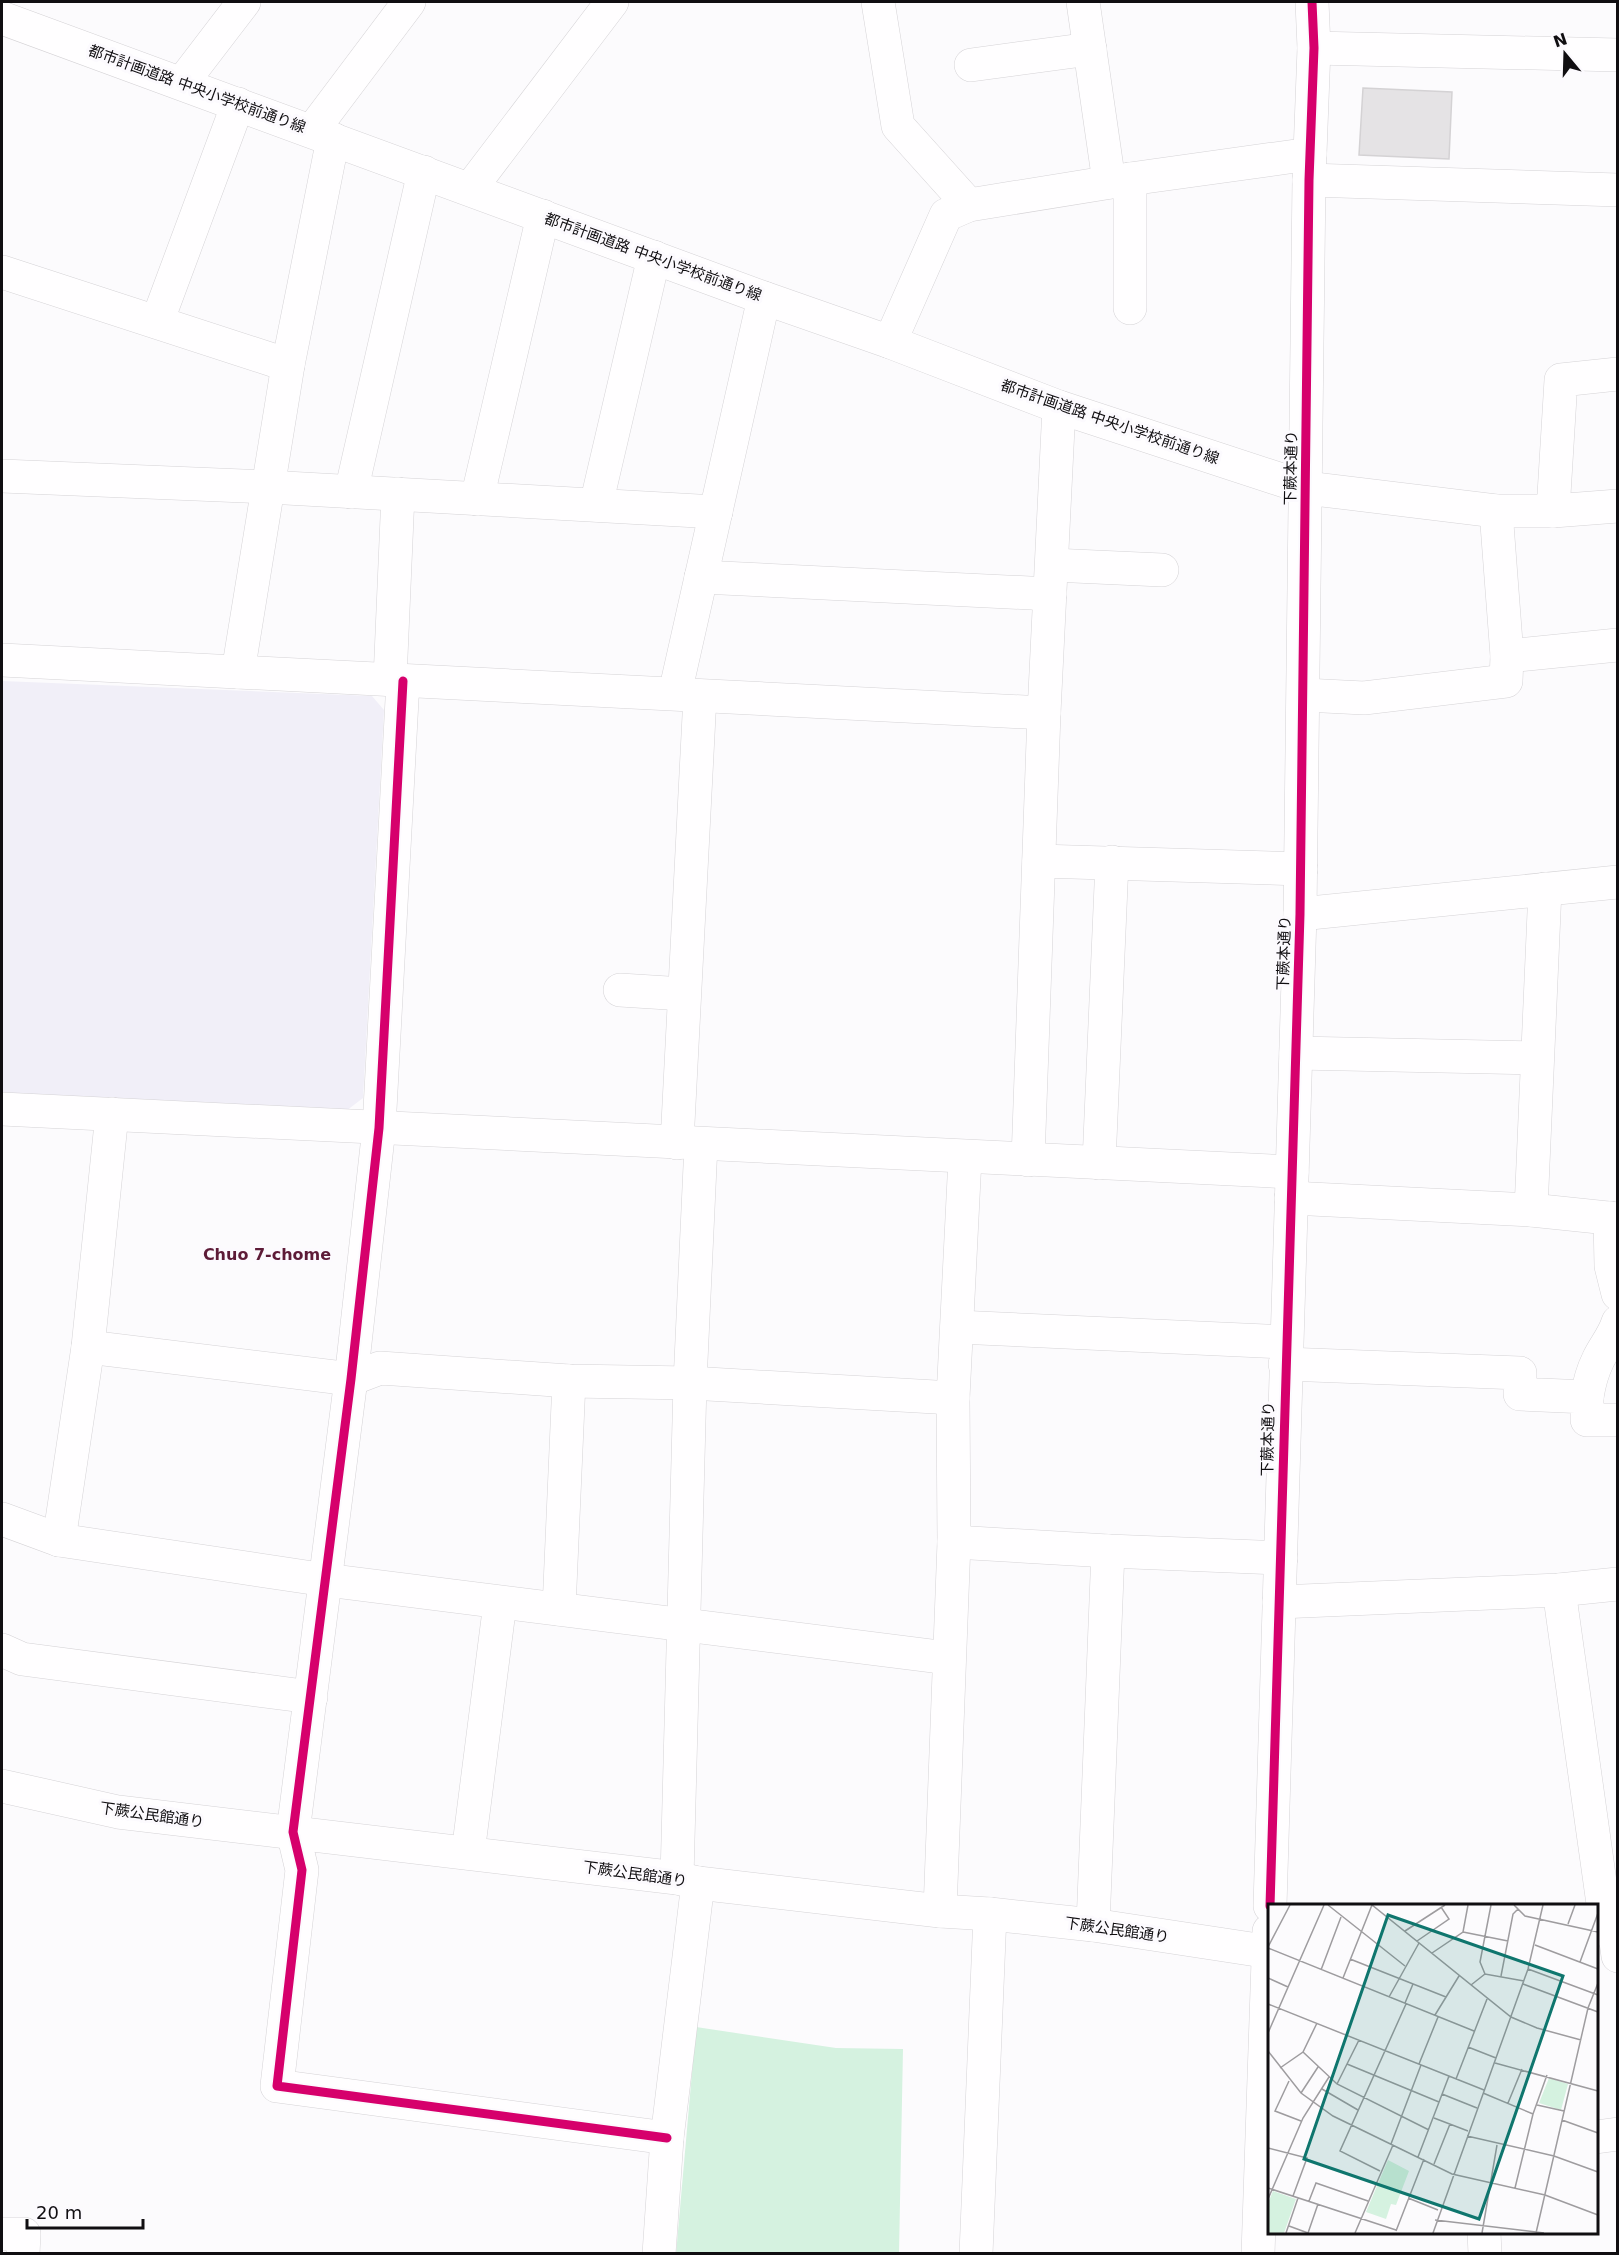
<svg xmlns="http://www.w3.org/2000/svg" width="1619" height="2255" font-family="'DejaVu Sans','Noto Sans JP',sans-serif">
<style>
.education{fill:#f1eff8}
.green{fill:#d5f2e0}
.building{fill:#e5e3e5;stroke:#d4d2d4;stroke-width:1.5}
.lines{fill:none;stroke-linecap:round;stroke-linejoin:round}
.minor-casing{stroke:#d5d3d6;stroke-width:34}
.minor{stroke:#fffeff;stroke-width:33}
.cycleway-casing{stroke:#fcfafe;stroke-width:13}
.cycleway{stroke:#d6006c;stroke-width:9}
.labels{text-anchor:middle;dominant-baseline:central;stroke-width:6;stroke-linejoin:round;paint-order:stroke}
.street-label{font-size:15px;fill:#100e11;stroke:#fcfafe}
.neighbourhood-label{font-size:16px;font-weight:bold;fill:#5d1b37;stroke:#fcfafe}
.inset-road{fill:none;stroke:#9e9c9f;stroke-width:1.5}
.view{fill:#0f766e;fill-opacity:0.15;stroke:#0f766e;stroke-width:3}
.inset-edge{fill:none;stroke:#100e11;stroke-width:3}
</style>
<rect width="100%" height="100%" fill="#fcfbfd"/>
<!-- education -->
<path class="education" d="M2 681 372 696 384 710 363 1098 346 1111 2 1093Z"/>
<!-- green -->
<path class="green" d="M696 2027 836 2048 903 2049 899 2253 676 2254Z"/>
<!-- building -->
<path class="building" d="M1363 88 1452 92 1449 159 1359 155Z"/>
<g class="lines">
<!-- minor casing -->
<g class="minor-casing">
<g id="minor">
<path d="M878 2 898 126 969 205"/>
<path d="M1083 2 1109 182"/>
<path d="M2 18 764 298 890 342 1059 407 1306 488 1496 511H1553L1618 506"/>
<path d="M1314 48 1618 55"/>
<path d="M971 65 1090 49"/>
<path d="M182 83 244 2"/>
<path d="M312 131 409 2"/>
<path d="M1130 179V308"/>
<path d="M1309 180 1618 190"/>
<path d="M470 189 612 2"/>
<path d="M2 272 288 365"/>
<path d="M157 322 238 104"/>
<path d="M890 342 946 215 969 205 1130 179 1310 154"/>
<path d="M2 476 268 487 716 512"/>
<path d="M351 492 424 172"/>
<path d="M477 499 543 216"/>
<path d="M596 505 654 257"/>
<path d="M1553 511 1561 380 1618 374"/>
<path d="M1052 565 1162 570"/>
<path d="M701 577 1050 594"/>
<path d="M1507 656 1618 645"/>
<path d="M2 660 1044 713"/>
<path d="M238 672 288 365 333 139"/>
<path d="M390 680 398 494"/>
<path d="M403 681 379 1128 351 1379 293 1832 302 1870 277 2086 667 2138"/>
<path d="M675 693 764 298"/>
<path d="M1304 695 1364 698 1506 681 1507 656 1496 511"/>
<path d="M1039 861 1301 869"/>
<path d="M1300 914 1618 882"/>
<path d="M620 990 684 994"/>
<path d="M1296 1053 1537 1058"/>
<path d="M2 1109 1292 1172"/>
<path d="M677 1143 700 696"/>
<path d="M1028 1160 1044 713 1059 407"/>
<path d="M1099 1163 1112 862"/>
<path d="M1291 1198 1531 1210 1618 1219"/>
<path d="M1531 1210 1545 889"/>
<path d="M1610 1218 1611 1266 1618 1294"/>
<path d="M957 1327 1286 1342"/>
<path d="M88 1347 351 1379 380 1368 569 1381 690 1383 953 1398"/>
<path d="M1285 1364 1520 1373V1394L1587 1397V1420H1618"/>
<path d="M1587 1397C1589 1384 1592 1372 1598 1360 1604 1347 1614 1336 1618 1322"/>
<path d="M2 1519 59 1540 326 1580 948 1658"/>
<path d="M59 1540 88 1347 112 1114"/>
<path d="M954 1542 1108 1551 1281 1558"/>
<path d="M1559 1590 1605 1918 1616 1942 1618 1956"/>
<path d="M1279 1602 1559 1590 1618 1584"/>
<path d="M559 1609 569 1381"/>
<path d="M2 1650 22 1659 311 1697"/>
<path d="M2 1786 118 1812 677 1878 698 1883 940 1911 990 1914 1093 1925 1270 1952"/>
<path d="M468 1853 500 1603"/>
<path d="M677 1878 690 1383 701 1144"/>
<path d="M1270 1906 1300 914 1309 180 1314 48 1312 2"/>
<path d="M940 1911 954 1542 953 1398 965 1158"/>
<path d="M1093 1925 1108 1551"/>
<path d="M1596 2137 1618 2134"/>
<path d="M1484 2232 1485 2254"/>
<path d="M2 2234H24L23 2254"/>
<path d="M659 2254 667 2138 698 1883"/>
<path d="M976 2254 990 1914"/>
<path d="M1258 2254 1269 1931"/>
</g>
</g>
<!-- minor -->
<use href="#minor" class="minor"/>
<!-- cycleway casing -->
<g class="cycleway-casing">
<g id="cycleway">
<path d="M403 681 379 1128 351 1379 293 1832 302 1870 277 2086 667 2138"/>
<path d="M1270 1906 1300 914 1309 180 1314 48 1312 2"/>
</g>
</g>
<!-- cycleway -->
<use href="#cycleway" class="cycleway"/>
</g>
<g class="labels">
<!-- street labels -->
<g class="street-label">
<text transform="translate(197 89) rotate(20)">都市計画道路 中央小学校前通り線</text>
<text transform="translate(653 257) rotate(20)">都市計画道路 中央小学校前通り線</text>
<text transform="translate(1110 422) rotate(19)">都市計画道路 中央小学校前通り線</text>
<text transform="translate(1291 468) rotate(-89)">下蕨本通り</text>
<text transform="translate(1284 953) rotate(-88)">下蕨本通り</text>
<text transform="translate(1268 1439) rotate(-89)">下蕨本通り</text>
<text transform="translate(152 1815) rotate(8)">下蕨公民館通り</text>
<text transform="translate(635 1874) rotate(8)">下蕨公民館通り</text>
<text transform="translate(1117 1930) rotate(8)">下蕨公民館通り</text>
</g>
<!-- neighbourhood labels -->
<g class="neighbourhood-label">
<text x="267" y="1254">Chuo 7-chome</text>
</g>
</g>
<!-- overview -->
<g transform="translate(1268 1904)">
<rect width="330" height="330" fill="#fcfbfd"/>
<path d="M281 174 300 180 293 206 271 199ZM120 256 141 267 128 301 123 300 118 315 98 308ZM5 287 28 295 16 329H0V299Z" fill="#d5f2e0"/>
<path class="inset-road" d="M60 1 137 62M246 1 257 12 330 28M300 20 307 1M137 27 177 1M195 28 240 37M149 37 181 15 173 3M267 41 330 65M0 43 22 1M0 44 206 127M164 49 195 28 200 1M82 55 178 93M312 58 330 9M260 65 330 91M53 66 73 13M217 70 212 58 223 1M233 72 245 10 250 5M0 74 20 83M75 74 104 1 243 113 269 124 313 136M255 80 330 108M203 81 217 70 256 77M121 93 151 39M137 99 145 80M0 100 216 186M167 111 191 72M0 129 56 1M200 143 228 154M0 147 33 189 65 212 184 270 277 291 330 311M35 148 69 180 161 226M227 159 330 187M79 160 171 198M151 160 170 113M12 164 35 148 49 119M188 175 219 95M21 177 7 207 33 217M69 180 91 136M54 185 90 206M33 189 50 163M215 189 265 210M174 190 209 204M240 199 254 165M269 201 296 207M166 214 200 227M294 216 330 229M199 232 286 252 330 268M123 240 153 161M0 244 39 254 25 292M150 253 181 172M166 260 182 220M112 267 72 247 138 100M0 284 128 326M247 284 265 210 279 171M140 294 170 306M0 295 35 214 61 173M41 297 48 279 100 297M167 316 276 329M21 322 40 329M128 327 156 255M18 329 30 294M40 329 50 300M87 329 125 241M165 329 260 65 275 1M214 329 229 241M268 329 320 104 330 79"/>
<path class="view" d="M120 11 295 72 211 315 36 255Z"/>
<rect width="330" height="330" class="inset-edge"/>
</g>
<!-- border -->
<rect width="1619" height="2255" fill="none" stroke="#100e11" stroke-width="6"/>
<!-- north arrow -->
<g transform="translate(1565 54) rotate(341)" stroke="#fcfafe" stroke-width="4.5" paint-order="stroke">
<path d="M0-4.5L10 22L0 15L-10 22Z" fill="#100e11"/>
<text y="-9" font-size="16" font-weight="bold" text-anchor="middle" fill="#100e11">N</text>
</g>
<!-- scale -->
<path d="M27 2219v9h116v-9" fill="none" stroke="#100e11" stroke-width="3"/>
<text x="36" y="2219" font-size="18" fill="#100e11" stroke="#fcfafe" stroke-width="4.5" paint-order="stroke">20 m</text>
</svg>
